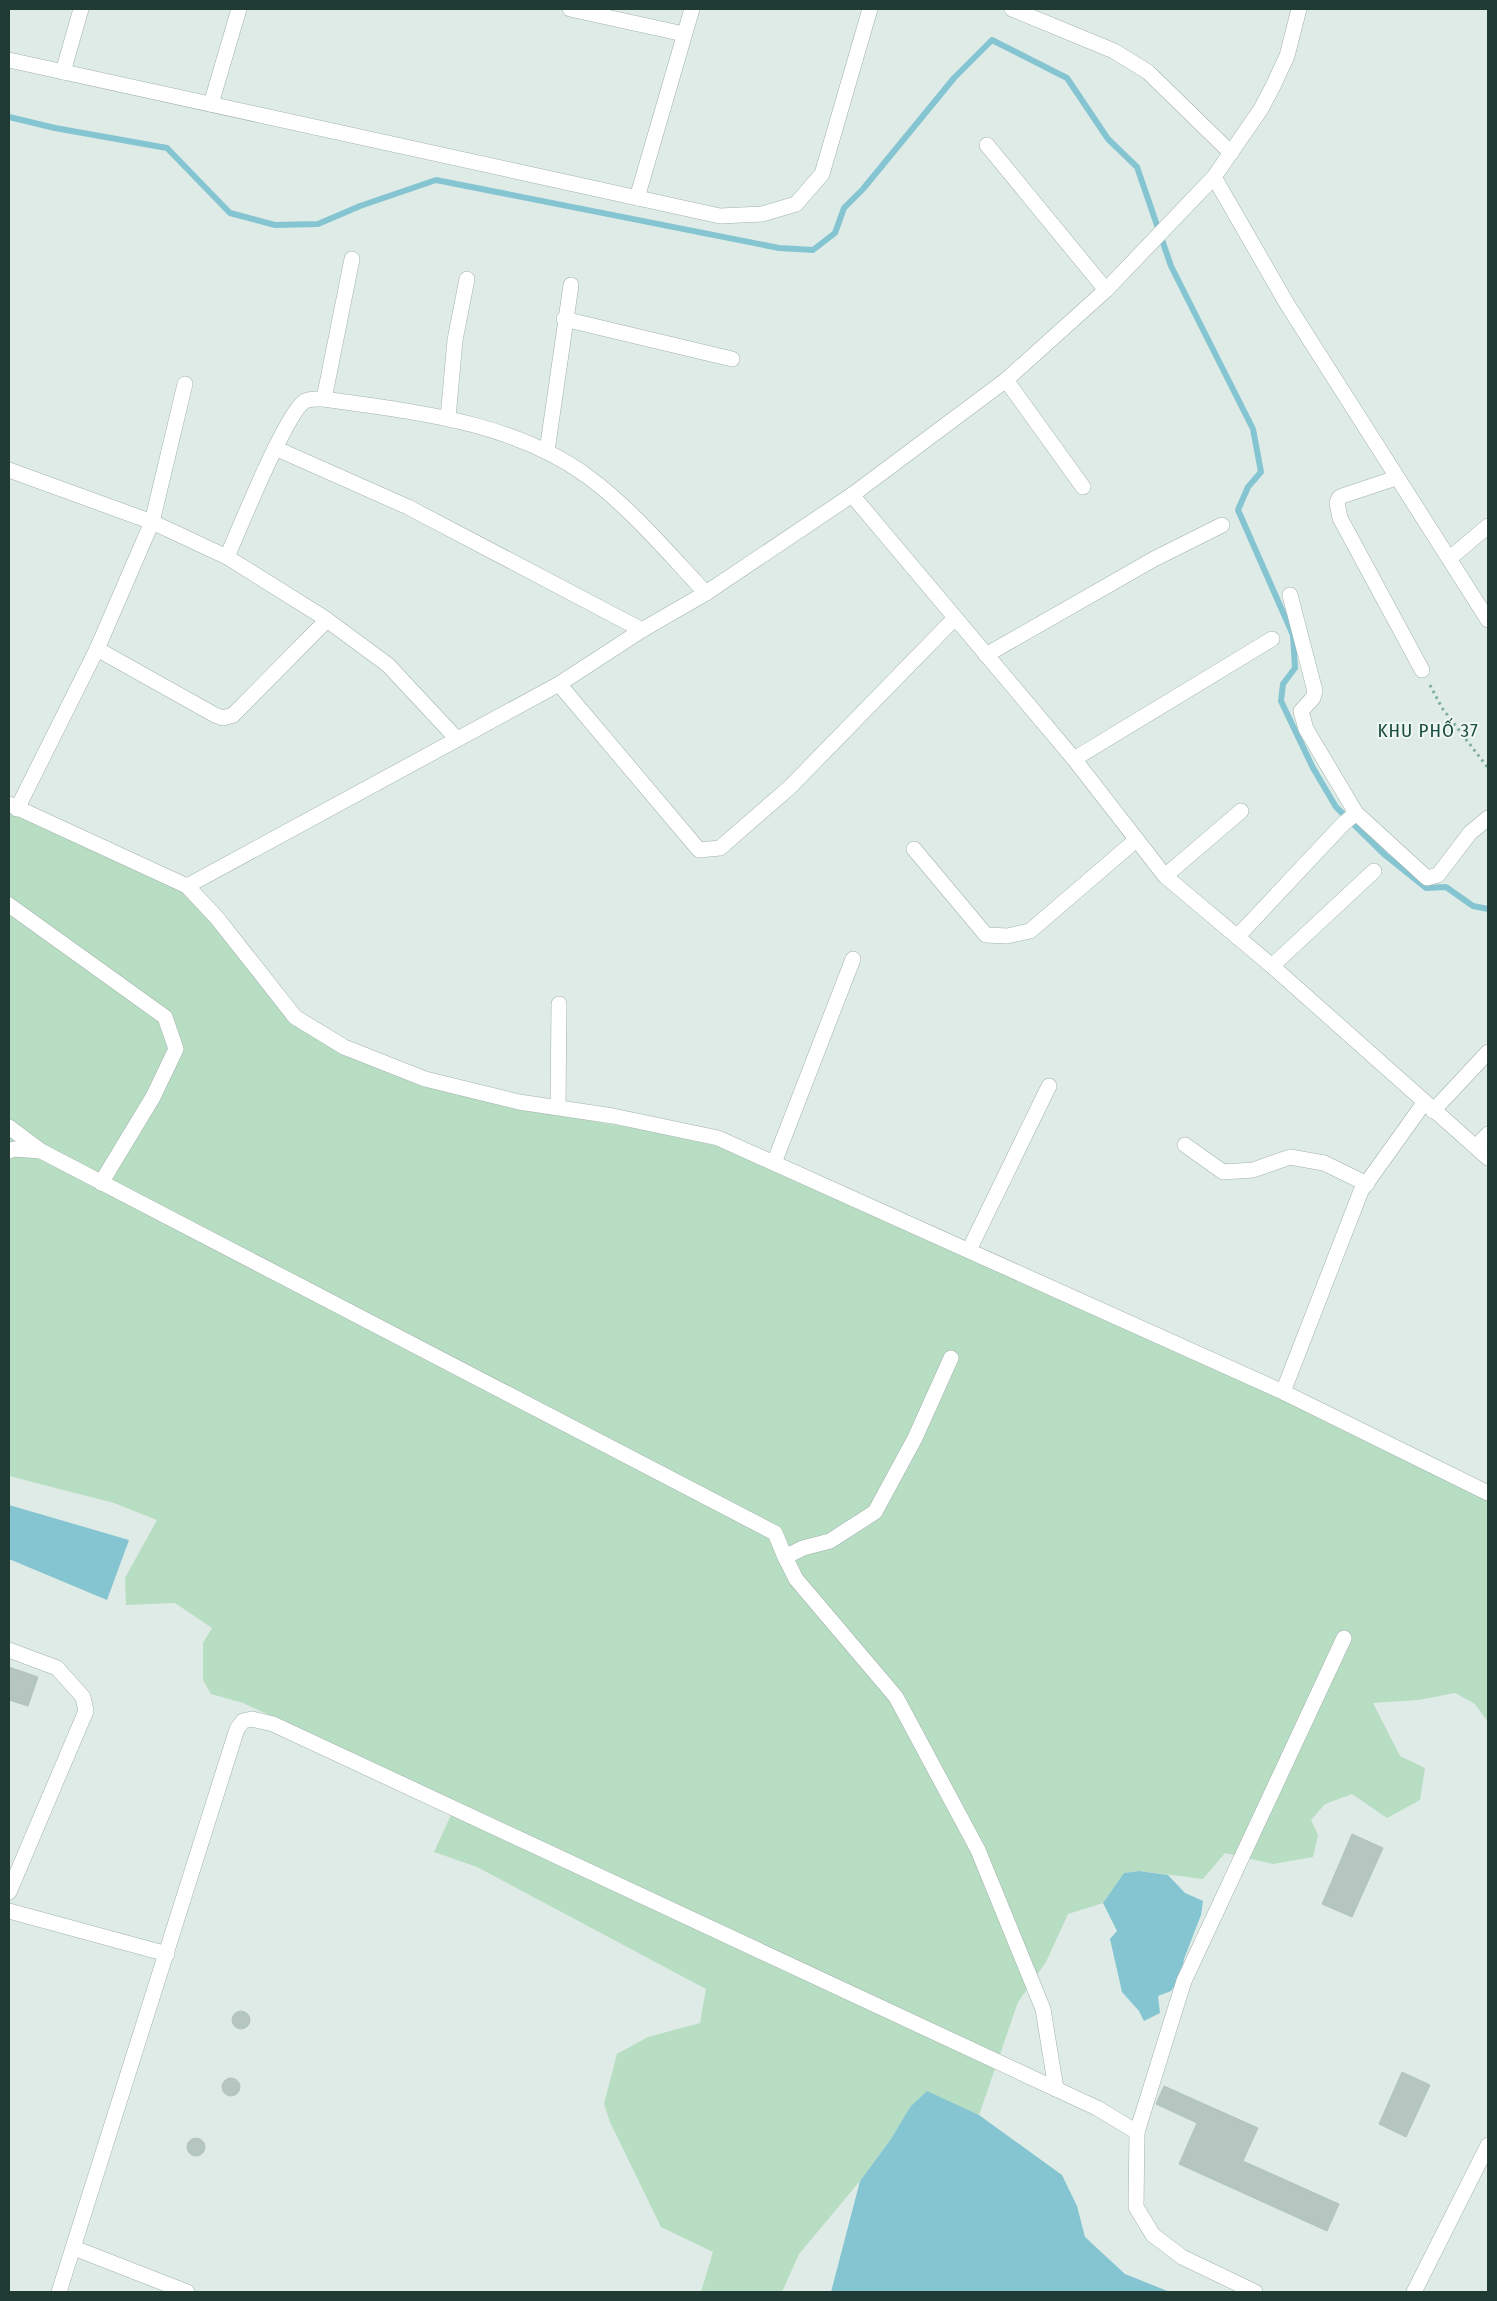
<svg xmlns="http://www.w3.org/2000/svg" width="1497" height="2301" font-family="'Fira Sans Condensed',sans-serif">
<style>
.green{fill:#b7ddc2}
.water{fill:#85c5d2}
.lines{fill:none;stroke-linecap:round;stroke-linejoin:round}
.stream{stroke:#85c5d2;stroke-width:6}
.building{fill:#b4c6bf;stroke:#b1c4bd}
.minor-casing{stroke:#a2b3ad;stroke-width:16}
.path{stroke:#7eb0a1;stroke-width:3;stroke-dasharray:2.5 4;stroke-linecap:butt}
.minor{stroke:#fff;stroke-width:15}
.labels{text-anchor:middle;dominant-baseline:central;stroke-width:4;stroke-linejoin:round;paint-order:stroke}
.quarter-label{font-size:19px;letter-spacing:1px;fill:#1b4e42;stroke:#eff7f3}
</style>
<rect width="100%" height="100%" fill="#dfebe6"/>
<!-- green -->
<path class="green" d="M9 812 182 892 212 924 290 1023 341 1054 423 1086 520 1109 639 1129 717 1146 1284 1400 1488 1501V1722L1475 1704 1455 1693 1418 1700 1373 1703 1400 1756 1425 1768 1420 1800 1387 1818 1352 1794 1325 1804 1311 1820 1318 1835 1313 1857 1273 1864 1225 1853 1203 1879 1139 1871 1124 1873 1103 1903 1068 1914 1046 1962 1018 2002 979 2115 927 2092 910 2107 891 2139 860 2181 799 2254 782 2292H701L713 2252 661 2227 610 2122 604 2104 617 2054 648 2037 700 2023 706 1989 477 1867 434 1852 457 1802 243 1703 211 1694 203 1680V1643L212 1628 175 1603 126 1605 125 1578 157 1520 114 1503 9 1476Z"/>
<!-- water -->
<g class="water">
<path d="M9 1505 129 1540 107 1600 9 1559Z"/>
<path d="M1139 1871 1168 1875 1185 1893 1203 1901 1201 1915 1184 1959 1181 1976 1171 1991 1158 1996 1160 2013 1144 2021 1139 2011 1122 1992 1110 1939 1117 1931 1103 1903 1124 1873Z"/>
<path d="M927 2091 979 2115 1062 2175 1077 2206 1085 2237 1125 2274 1170 2292H831L860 2181 891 2139 910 2107Z"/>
</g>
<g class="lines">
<!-- stream -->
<path class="stream" d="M9 117 55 128 167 148 230 213 275 225 318 224 360 206 436 180 779 248 813 250 835 233 844 208 863 189 954 78 992 40 1067 78 1108 139 1137 167 1171 266 1253 429 1261 472 1248 487 1238 510 1293 635 1295 668 1283 684 1281 701 1313 768 1336 807 1385 855 1426 888 1446 887 1473 906 1488 909"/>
</g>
<!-- building -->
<g class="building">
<path d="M9 1667 38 1677 28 1706 9 1700Z"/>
<path d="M1352 1834 1383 1848 1352 1917 1322 1904Z"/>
<circle cx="241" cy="2020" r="9"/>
<path d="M1402 2072 1430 2085 1406 2137 1379 2124Z"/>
<circle cx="231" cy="2087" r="9"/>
<path d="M1164 2086 1258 2128 1243 2161 1339 2204 1327 2231 1179 2164 1197 2123 1156 2104Z"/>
<circle cx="196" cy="2147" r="9"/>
</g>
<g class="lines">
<!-- minor casing -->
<g class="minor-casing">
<g id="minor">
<path d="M570 9 684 34"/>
<path d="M1012 9 1114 51 1148 72 1231 153"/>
<path d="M1299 9 1287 56 1273 86 1261 109 1214 177 1106 290 1006 380 852 495 706 593 642 630 559 684 187 886 217 918 295 1017 344 1047 425 1079 519 1102 613 1116 718 1138 1283 1392 1488 1493"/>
<path d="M9 60 720 216 762 214 796 204 822 174 870 9"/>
<path d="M63 72 81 9"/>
<path d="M211 104 239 9"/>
<path d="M987 145 1106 290"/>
<path d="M1214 177 1287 304 1488 620"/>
<path d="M637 198 692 9"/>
<path d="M564 319 732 359"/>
<path d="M1006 380 1083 487"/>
<path d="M324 399 352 259"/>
<path d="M448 418 455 340 467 279"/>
<path d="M275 448 408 507 642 630"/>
<path d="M547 451 571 285"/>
<path d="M9 470 152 522 227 557 323 617 388 665 457 739"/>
<path d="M1396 478 1342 496 1339 498 1337 503 1340 518 1422 670"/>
<path d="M852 495 1074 759 1165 876 1272 966 1488 1158"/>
<path d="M227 557C239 530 286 412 305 401 311 398 318 399 324 399 414 412 511 421 587 476 632 509 668 553 706 593"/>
<path d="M1450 558 1488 526"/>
<path d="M1290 595 1315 691 1313 698 1301 711 1306 729 1356 813 1427 878 1438 875 1470 833 1488 818"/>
<path d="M97 649 215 715 223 718 233 715 327 620"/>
<path d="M986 655 1154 559 1222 525"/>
<path d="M559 684 699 850 720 848 790 787 955 618"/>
<path d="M1074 759 1272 639"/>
<path d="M9 804 187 886"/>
<path d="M17 809 97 649 152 522 185 384"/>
<path d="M914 849 986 935 1007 936 1030 931 1136 840"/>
<path d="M1165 876 1241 811"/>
<path d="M9 905 165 1017 176 1049 153 1097 101 1183"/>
<path d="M1237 937 1343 824 1356 813"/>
<path d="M1272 966 1374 871"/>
<path d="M558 1107 559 1004"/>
<path d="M1433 1111 1488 1052"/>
<path d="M9 1127 41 1151 775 1533 785 1557"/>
<path d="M1185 1145 1223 1172 1253 1170 1290 1157 1324 1163 1367 1184"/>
<path d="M1476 1147 1488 1134"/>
<path d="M9 1151 14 1149 41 1151"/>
<path d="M774 1163 853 959"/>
<path d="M969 1250 1049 1086"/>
<path d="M951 1358 915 1438 875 1512 830 1541 803 1548 785 1557 796 1579 896 1697 978 1850 1043 2009 1056 2089"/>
<path d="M1283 1392 1361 1191 1424 1103"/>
<path d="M9 1650 57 1668 83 1697 86 1711 9 1892"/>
<path d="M9 1911 167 1954"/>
<path d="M74 2248 187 2292"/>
<path d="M59 2292 237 1729 243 1721 252 1719 273 1724 1056 2089 1097 2108 1137 2132"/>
<path d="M1255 2292 1182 2257 1153 2235 1136 2207 1137 2132 1184 1981 1344 1638"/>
<path d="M1414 2292 1488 2145"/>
</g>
</g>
<!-- path -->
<path class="path" d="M1430 685 1442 708 1488 768"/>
<!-- minor -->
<use href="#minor" class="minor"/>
</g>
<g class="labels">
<!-- quarter labels -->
<g class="quarter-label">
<text x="1428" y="730">KHU PHỐ 37</text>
</g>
</g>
<!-- border -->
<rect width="1497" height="2301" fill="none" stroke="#203b34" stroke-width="20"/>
</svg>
